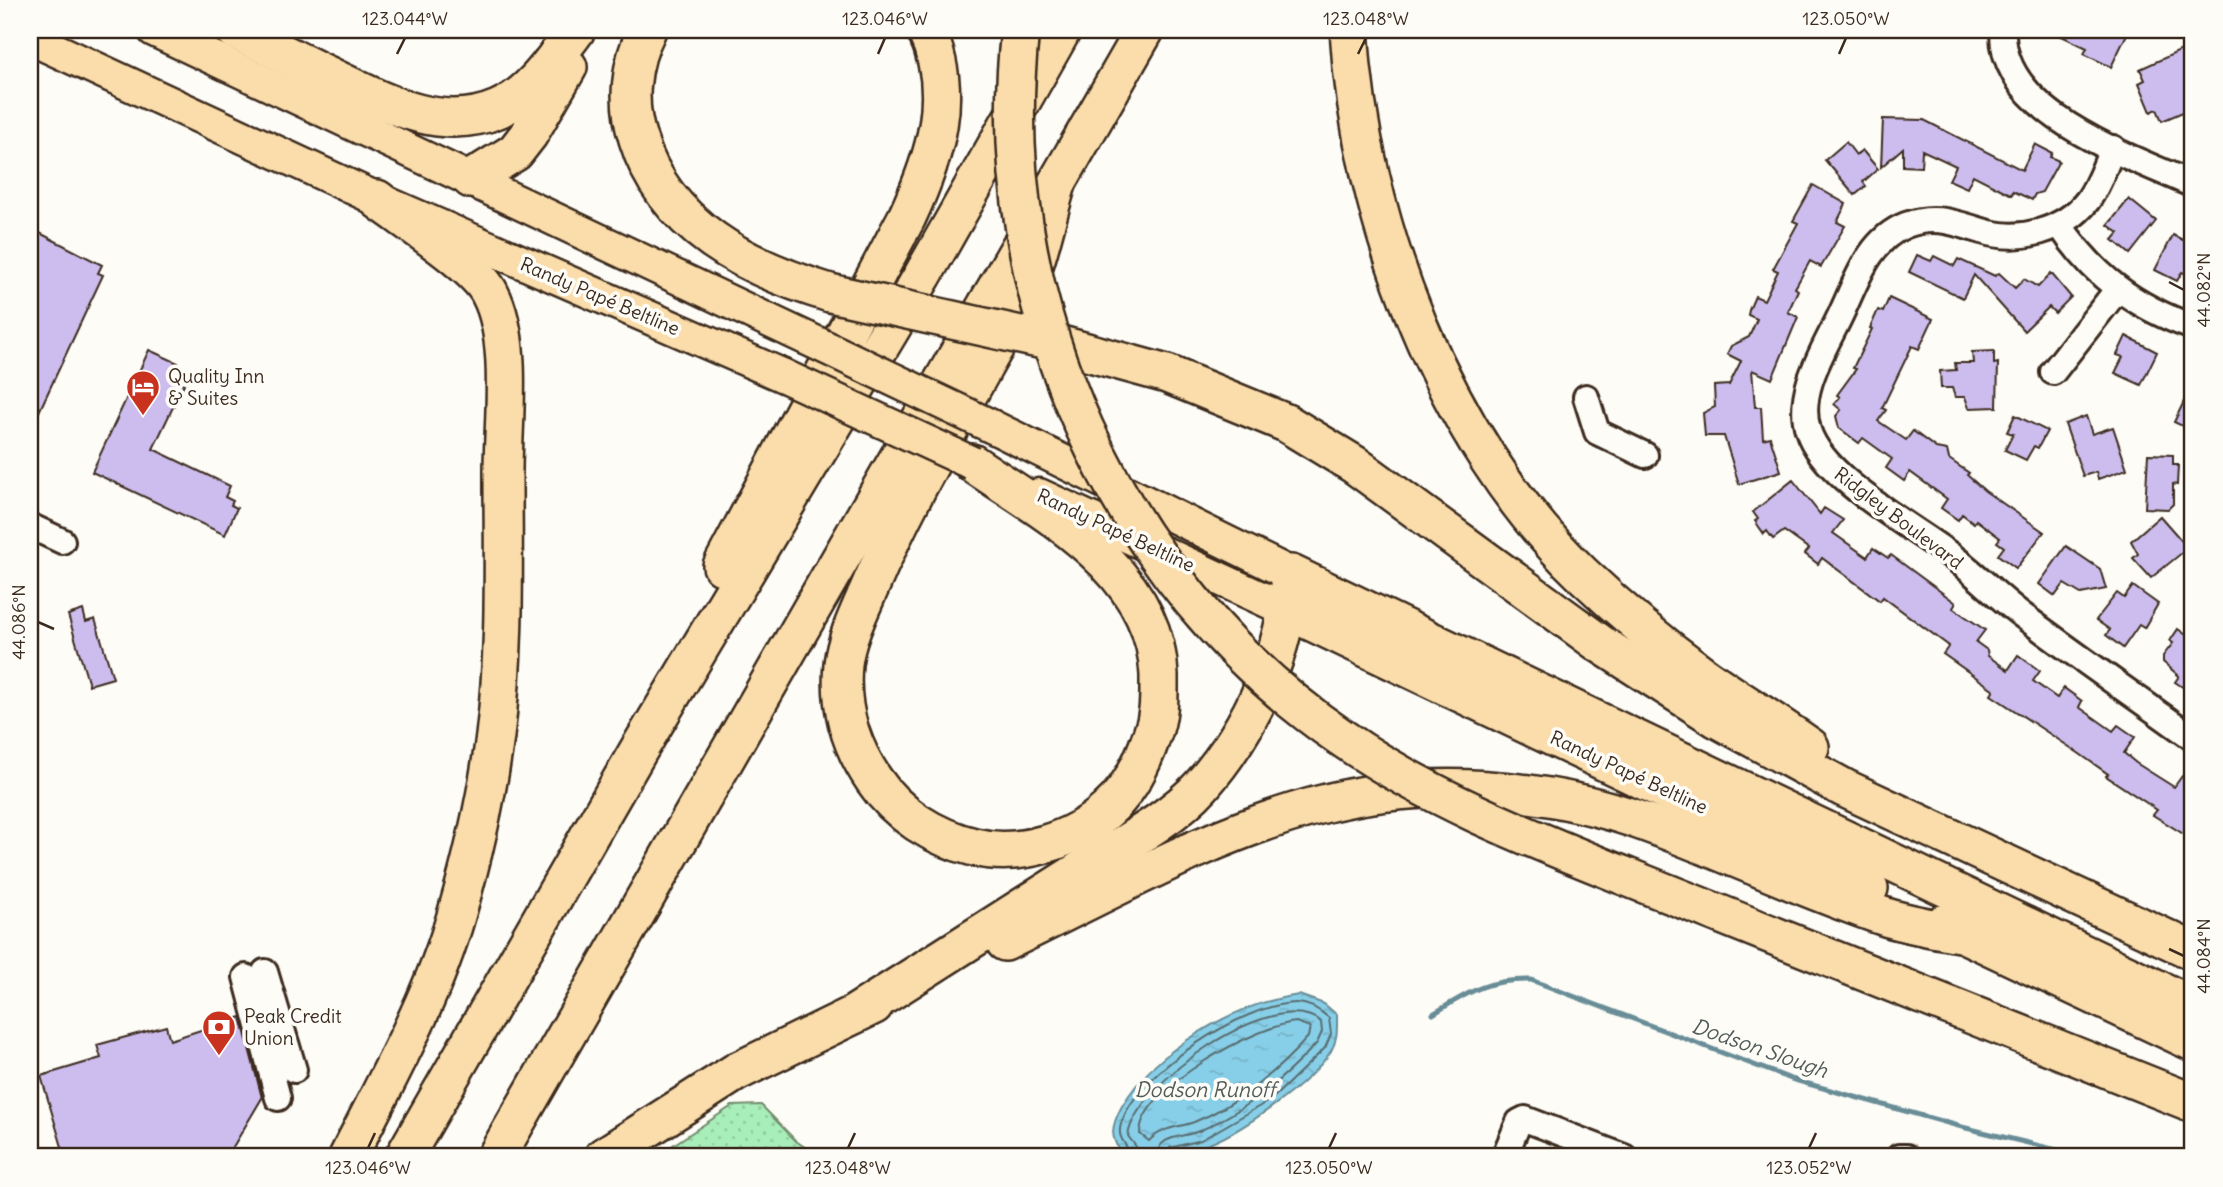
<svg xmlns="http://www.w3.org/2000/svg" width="2223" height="1187" font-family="Delius,sans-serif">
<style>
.green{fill:url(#green-dots);stroke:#728c6c;stroke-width:2}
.water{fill:url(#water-ripples);stroke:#698d97;stroke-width:2}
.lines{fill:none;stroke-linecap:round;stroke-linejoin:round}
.shore{stroke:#596c6f;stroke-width:2}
.stream{stroke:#698d97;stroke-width:5}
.building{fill:#ccbdee;stroke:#3b2a1e;stroke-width:2}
.minor-casing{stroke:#3b2a1e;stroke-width:30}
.major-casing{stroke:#3b2a1e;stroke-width:37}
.highway-casing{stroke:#3b2a1e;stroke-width:42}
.minor{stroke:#fdfcf7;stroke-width:24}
.major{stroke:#fbddab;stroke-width:32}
.highway{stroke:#fbddab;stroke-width:37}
.major-bridge-casing{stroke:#3b2a1e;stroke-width:37;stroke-linecap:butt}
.highway-bridge-casing{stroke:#3b2a1e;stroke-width:42;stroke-linecap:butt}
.major-bridge{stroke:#fbddab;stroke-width:32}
.highway-bridge{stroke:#fbddab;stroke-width:37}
.ticks{fill:none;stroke:#3b2a1e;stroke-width:2.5}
.labels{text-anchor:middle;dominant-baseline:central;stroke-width:7;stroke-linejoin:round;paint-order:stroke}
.street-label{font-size:19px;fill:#3b2a1e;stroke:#fdfcf7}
.poi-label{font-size:19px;fill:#3b2a1e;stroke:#fdfcf7;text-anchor:start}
.water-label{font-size:21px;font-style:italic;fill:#525c5b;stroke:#fdfcf7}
.neatline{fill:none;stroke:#3b2a1e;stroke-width:2.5}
.ticks-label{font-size:18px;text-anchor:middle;fill:#3b2a1e}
</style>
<defs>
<pattern id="green-dots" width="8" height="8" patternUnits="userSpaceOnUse" patternTransform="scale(1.75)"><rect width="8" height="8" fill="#a8eeba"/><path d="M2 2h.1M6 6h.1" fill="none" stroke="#92cc9f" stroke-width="1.8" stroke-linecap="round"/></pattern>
<pattern id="water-ripples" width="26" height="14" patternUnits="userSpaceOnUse" patternTransform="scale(1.75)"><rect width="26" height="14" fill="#87cfe8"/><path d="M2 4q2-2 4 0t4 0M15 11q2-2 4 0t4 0" fill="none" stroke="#75b2c7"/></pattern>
</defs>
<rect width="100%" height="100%" fill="#fdfcf7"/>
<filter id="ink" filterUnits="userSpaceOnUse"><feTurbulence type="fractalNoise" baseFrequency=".0143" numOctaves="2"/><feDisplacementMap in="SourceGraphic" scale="14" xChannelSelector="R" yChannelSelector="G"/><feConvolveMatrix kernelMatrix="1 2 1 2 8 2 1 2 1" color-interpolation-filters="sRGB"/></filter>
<g filter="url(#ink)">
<!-- green -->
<path class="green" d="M761 1105 796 1141 819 1157H655L732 1106Z"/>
<!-- water -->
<path class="water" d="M1299 995 1324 1004 1337 1015C1337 1028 1338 1039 1331 1051 1310 1084 1238 1135 1201 1147 1176 1155 1152 1157 1126 1157 1108 1140 1111 1126 1122 1106 1155 1050 1235 1003 1299 995Z"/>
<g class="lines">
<!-- shore -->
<g class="shore">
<path d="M1296 1022 1310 1027 1308 1037C1278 1071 1237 1105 1194 1122 1177 1128 1162 1127 1149 1141L1140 1134C1139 1088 1256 1026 1296 1022Z"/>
<path d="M1130 1157C1129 1143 1116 1141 1121 1124 1136 1073 1245 1003 1296 1003 1308 1003 1320 1010 1329 1018L1331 1034 1325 1048 1272 1099 1201 1140 1170 1148 1165 1157"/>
<path d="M1139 1157 1137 1148 1128 1136C1135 1083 1276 983 1321 1022L1322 1032 1317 1043C1284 1079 1244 1111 1199 1131 1183 1138 1158 1134 1157 1157"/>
</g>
<!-- stream -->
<path class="stream" d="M1433 1014C1469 992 1487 979 1531 980L1791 1079 1962 1127 2086 1157"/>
</g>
<!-- building -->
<g class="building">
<path d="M2049 30H2129L2111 67 2084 54 2087 48Z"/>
<path d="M2184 49 2193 70V75L2187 78 2193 91V97L2186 100 2190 109 2162 121 2157 109 2151 112 2139 83 2145 80 2140 69Z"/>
<path d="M1883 119 1924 120 2022 170 2035 144 2052 153 2050 157 2059 161 2042 192 2035 194 2032 200 2013 191 2012 195 1973 175 1967 188 1949 180 1956 166 1922 150 1921 167 1903 166V148L1881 167Z"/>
<path d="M1846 142 1856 155 1862 150 1878 169 1863 182 1866 186 1855 195 1825 160Z"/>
<path d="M1813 185 1846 204 1837 222 1845 226 1821 267 1810 261 1795 288 1798 290 1788 312 1798 317 1772 379 1752 370 1755 407H1761L1763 439 1770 437 1781 471 1739 484 1724 436H1705L1703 413 1715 407 1714 386 1729 385 1741 361 1727 354 1731 346 1749 337 1757 319 1748 315 1749 310 1755 296 1764 300 1778 271 1773 269 1798 223 1793 221Z"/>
<path d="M2129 199 2156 221 2130 254 2113 240 2119 233 2108 225Z"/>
<path d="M30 228 102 265 98 273 103 275 30 431V306L36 293 30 290Z"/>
<path d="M2173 235 2193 245V277L2182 272 2177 281 2155 270Z"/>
<path d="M1917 255 1931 261 1934 256 1954 266 1958 259 1995 276 1999 273 2015 288 2024 279 2038 287 2051 273 2071 297 2055 313 2049 307 2024 331 1974 275 1963 298 1909 272Z"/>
<path d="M1889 298 1933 319 1919 349 1912 346 1882 408 1886 410 1878 421 1906 440 1913 431 1936 448 1947 450 1949 459 1969 473 1967 475 1985 491 2044 532 2016 568 1998 555 2004 547 1997 542 2000 538 1976 520 1974 523 1962 514 1958 520 1941 508 1947 499 1910 472 1904 481 1886 468 1892 459 1863 438 1859 443 1839 428 1836 416 1841 410 1834 404 1840 397 1837 395 1856 369 1853 368 1872 329 1870 328 1878 310 1883 312Z"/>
<path d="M2126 336 2157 352 2141 385 2115 373 2123 357 2117 355Z"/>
<path d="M149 350 178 363 170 378 184 384 153 449 230 486 225 497 233 501 231 505 237 508 225 535 92 472Z"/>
<path d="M1994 351V364L1998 363 1997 407 1969 408 1965 397H1955L1952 388H1941L1940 371 1956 370 1955 363H1973L1972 352Z"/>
<path d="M2193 383V431L2174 422Z"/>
<path d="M2015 415 2047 431 2038 448 2034 446 2026 460 2005 450 2013 434 2007 432Z"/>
<path d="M2086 416 2092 434 2113 427 2127 469 2098 479 2096 472 2083 476 2065 424Z"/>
<path d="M2148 454 2173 455V465H2178L2177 485 2173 484V504L2168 509 2145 508Z"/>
<path d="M1793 480 1820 514 1824 508 1843 520 1833 533 1867 557 1873 548 1888 558 1891 555 1956 603 1953 608 1985 630 1976 642 1987 650 1988 656 2008 670 2018 655 2040 671 2033 681 2057 698 2064 688 2082 701 2079 707 2113 731 2118 725 2135 737 2124 753 2136 763 2174 787 2182 776 2193 783V840L2153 815 2157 810 2106 776 2108 774 2077 752 1991 695 1994 690 1943 654 1949 646 1883 597 1880 601 1822 558 1818 564 1805 554 1809 549 1784 531 1773 539 1767 531 1764 534 1755 521 1758 519 1753 512Z"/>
<path d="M2160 516 2188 548 2151 578 2133 558 2138 554 2131 541Z"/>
<path d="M2066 546 2100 569 2106 589 2081 594 2064 584 2055 596 2039 584Z"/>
<path d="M2133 586 2158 604 2144 628 2139 625 2123 648 2106 635 2110 630 2096 620 2117 593 2124 598Z"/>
<path d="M83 610 86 622 95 619 113 678 89 685 68 615Z"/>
<path d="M2178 629 2193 640V694L2175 682 2179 676 2163 662V656L2173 643 2170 641Z"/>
<path d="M241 1017 262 1098 227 1157H65L41 1076 101 1058 97 1045 166 1026 170 1040Z"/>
</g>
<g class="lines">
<!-- minor casing -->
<g class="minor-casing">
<g id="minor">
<path d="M2003 30C2000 115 2131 156 2193 185"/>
<path d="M2113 148C2105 165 2099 185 2088 200 2064 231 2019 243 1982 231 1955 223 1935 214 1906 225 1868 240 1856 283 1840 316 1824 350 1796 392 1808 430 1823 479 1912 526 1953 557 1977 575 1998 597 2022 615 2078 657 2136 697 2193 738"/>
<path d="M2059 224C2093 276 2135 307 2193 327"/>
<path d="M2053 372 2117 290"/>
<path d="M1586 397 1597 432 1645 455"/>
<path d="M30 526 62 541"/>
<path d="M265 972 294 1070"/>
<path d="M246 977 278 1098"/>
<path d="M1504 1157 1519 1122 1525 1119 1624 1157"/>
<path d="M1899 1157H1906"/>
</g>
</g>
<!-- major casing -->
<g class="major-casing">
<g id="major">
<path d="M154 30 806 338"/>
<path d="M30 38 377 199 784 376"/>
<path d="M993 427 1291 574"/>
<path d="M1039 495 1289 611"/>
</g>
</g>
<!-- highway casing -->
<g class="highway-casing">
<g id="highway">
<path d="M234 30C264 44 295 59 325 74 378 99 438 135 498 109 532 94 554 59 576 30"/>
<path d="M647 30C630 63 626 103 638 139 665 227 747 268 830 293"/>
<path d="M1349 30C1360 220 1443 440 1582 574 1620 610 1662 645 1704 676 1739 701 1776 722 1810 747"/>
<path d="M471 179 515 152 529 134 568 67"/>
<path d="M1043 340 1167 374 1286 423 1355 465 1599 643 1716 718 1844 788 2193 951"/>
<path d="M972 463C1048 515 1155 570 1159 675 1159 697 1160 714 1152 735 1143 762 1129 791 1107 810 1073 841 1019 858 974 847 933 837 897 814 874 780 850 745 839 706 843 664 846 638 860 610 870 587 902 511 944 439 983 368 997 342 1015 316 1026 289 1039 256 1046 219 1057 184"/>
<path d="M722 566 907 217C935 157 956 93 926 30"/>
<path d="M1289 611 1869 888"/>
<path d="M1622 875 2193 1103"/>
<path d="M1943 924 2193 1042"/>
<path d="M1005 942C1107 893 1209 834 1319 805 1425 777 1545 786 1647 823 1726 852 1803 889 1883 916 1909 925 1938 929 1965 934"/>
<path d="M853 1015C929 967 1005 918 1081 870 1120 846 1172 819 1202 785 1253 727 1286 650 1291 574L2193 1006"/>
<path d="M348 1157C387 1079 432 1000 456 916 473 857 487 797 495 736 506 649 503 559 503 472 503 420 514 340 490 294 477 266 404 220 377 199"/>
<path d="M404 1157 638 751 923 275 1062 30"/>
<path d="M496 1157 1145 30"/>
<path d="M603 1157 736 1072 874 1005"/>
</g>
</g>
<!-- minor -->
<use href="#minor" class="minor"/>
<!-- major -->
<use href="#major" class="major"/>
<!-- highway -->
<use href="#highway" class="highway"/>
<!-- major-bridge casing -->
<g class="major-bridge-casing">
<g id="major-bridge">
<path d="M806 338 993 427"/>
<path d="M784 376 972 463"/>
</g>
</g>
<!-- highway-bridge casing -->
<g class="highway-bridge-casing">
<g id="highway-bridge">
<path d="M1020 30C989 302 1116 584 1342 738 1429 798 1525 836 1622 875"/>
<path d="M830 293 1043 340"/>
</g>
</g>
<!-- major-bridge -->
<use href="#major-bridge" class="major-bridge"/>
<!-- highway-bridge -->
<use href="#highway-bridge" class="highway-bridge"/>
</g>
</g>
<!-- ticks -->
<path class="ticks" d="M397 54 405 38M878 54 885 38M1358 54 1366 38M1839 54 1846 38M2169 282 2184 290M38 622 54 629M2169 949 2184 956M368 1148 375 1133M848 1148 855 1133M1329 1148 1336 1133M1809 1148 1816 1133"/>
<!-- icons -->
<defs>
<g id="hotel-pin" transform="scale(1.75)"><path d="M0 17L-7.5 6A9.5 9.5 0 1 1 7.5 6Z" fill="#c8321e" stroke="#fdfcf7"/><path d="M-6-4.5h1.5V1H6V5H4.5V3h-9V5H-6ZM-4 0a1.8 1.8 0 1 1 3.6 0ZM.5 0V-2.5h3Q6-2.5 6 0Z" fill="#fff"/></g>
<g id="bank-pin" transform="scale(1.75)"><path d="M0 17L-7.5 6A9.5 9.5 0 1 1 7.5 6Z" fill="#c8321e" stroke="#fdfcf7"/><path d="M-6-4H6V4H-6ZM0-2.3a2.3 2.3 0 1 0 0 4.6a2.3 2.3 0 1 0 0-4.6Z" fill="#fff"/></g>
</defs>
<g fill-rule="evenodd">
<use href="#hotel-pin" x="143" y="387"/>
<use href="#bank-pin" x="219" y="1027"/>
</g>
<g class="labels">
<!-- street labels -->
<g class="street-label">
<text transform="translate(600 296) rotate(23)">Randy Papé Beltline</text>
<text transform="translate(1899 518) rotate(37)">Ridgley Boulevard</text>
<text transform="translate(1116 530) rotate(25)">Randy Papé Beltline</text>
<text transform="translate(1629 772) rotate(25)">Randy Papé Beltline</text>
</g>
<!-- poi labels -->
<g class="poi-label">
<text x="168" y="376">Quality Inn<tspan x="168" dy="22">&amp; Suites</tspan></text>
<text x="244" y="1016">Peak Credit<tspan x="244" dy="22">Union</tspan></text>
</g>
<!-- water labels -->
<g class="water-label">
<text transform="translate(1760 1048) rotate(19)">Dodson Slough</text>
<text x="1205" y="1089">Dodson Runoff</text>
</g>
</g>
<!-- margin -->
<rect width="2223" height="1187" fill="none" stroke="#fdfcf7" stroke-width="77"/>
<rect x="38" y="38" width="2146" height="1110" class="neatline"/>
<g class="ticks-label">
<text x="405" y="25">123.044°W</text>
<text x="885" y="25">123.046°W</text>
<text x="1366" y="25">123.048°W</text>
<text x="1846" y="25">123.050°W</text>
<text transform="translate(2204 290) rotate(-90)" y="6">44.082°N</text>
<text transform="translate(19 622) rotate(-90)" y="6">44.086°N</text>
<text transform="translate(2204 956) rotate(-90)" y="6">44.084°N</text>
<text x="368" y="1174">123.046°W</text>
<text x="848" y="1174">123.048°W</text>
<text x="1329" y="1174">123.050°W</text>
<text x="1809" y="1174">123.052°W</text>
</g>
</svg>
